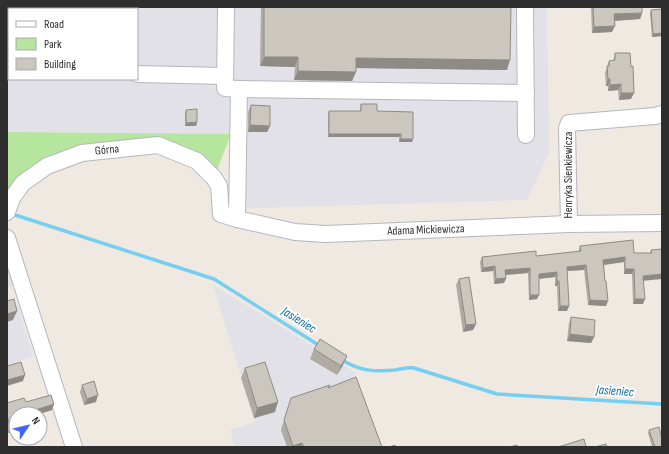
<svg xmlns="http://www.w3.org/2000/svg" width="669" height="454" font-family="'Sofia Sans Condensed',sans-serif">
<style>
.industrial{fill:#e3e1e8;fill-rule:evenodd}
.green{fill:#b6e59e}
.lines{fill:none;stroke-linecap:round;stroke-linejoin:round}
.stream{stroke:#75cff0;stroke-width:3.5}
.minor-casing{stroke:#b4b7c1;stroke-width:18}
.minor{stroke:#fff;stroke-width:16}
.wall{fill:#afaba4}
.shaded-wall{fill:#8e8b86}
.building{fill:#cbc7bf;stroke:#8e8b86}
.labels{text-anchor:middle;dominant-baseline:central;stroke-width:4;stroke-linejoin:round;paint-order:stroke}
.street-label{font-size:12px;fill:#2e2e2e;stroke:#fff}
.water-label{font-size:13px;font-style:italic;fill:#0d6fa3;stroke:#fff}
</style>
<rect width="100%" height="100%" fill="#efe9e1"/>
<!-- industrial -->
<g class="industrial">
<path d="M7 7H547L549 153 527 200 231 209V134L7 132ZM9 9H137V79H9Z"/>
<path d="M7 263 14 286 7 288Z"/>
<path d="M213 285 355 372 381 447H235L230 430 255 422Z"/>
<path d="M18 305 33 357 7 365V309Z"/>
</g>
<!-- green -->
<path class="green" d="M7 132 231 134 214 178 158 145 82 153 12 198 7 189Z"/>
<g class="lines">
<!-- stream -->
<g class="stream">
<path d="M12 214 214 279 320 346"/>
<path d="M342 360C360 371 374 372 395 370 402 369 408 367 414 368L497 394 662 404"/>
</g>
<!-- minor casing -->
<g class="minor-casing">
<g id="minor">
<path d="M226 7 225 88 239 89 237 219"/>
<path d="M525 7 526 135"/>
<path d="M137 74 225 76"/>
<path d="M239 89 526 93"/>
<path d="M7 212 12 198 23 183 47 166 82 153 158 145 197 161 214 178 219 186 221 214 237 219 295 232 326 234 569 224 662 223"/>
<path d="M569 224 567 128 569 123 655 116 662 114"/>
<path d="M7 238 74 447"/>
</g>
</g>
<!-- minor -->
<use href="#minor" class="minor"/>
</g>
<!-- wall -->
<g class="wall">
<rect x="101" y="7" width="36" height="2"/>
<path d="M261 7H511L507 70 356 68 352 81 294 80 295 67 260 66Z"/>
<path d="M591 7H642V13L640 19 614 21 612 32 592 33Z"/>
<path d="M662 9V36L652 37 650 13 651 10Z"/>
<path d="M615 53 631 99 619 100 618 90 608 91V86H606L605 73 609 61H613Z"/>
<path d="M662 76V85L661 80Z"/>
<path d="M361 104 377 111 413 139 412 142H399V137H328V114L329 111H360V107Z"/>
<path d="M251 105 270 126 267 132H248V112Z"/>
<path d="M186 110 197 122 196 126H185V113Z"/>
<path d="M580 246 634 253H650L651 250 662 249 643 280V304H633L632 274H624V262L604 265 606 306 588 305 584 270 567 271V311H558L557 286H555V277L539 279 537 299 529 300 528 273 506 275V278L504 283 494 284 493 271 481 272 480 262 482 257 536 256 578 252Z"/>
<path d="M459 279 476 324 473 330 463 332 456 285Z"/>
<path d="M571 317 594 337 591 343 567 341 569 323Z"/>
<path d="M314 349 343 365 337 375 310 359Z"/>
<path d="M245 368 275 412 254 418 241 378Z"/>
<path d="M82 385 96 402 84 405 80 392Z"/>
<path d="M328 388 382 447H287L281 430 291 398Z"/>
<path d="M26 402 54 404 52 410 39 414H16L8 433 7 428V403Z"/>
<path d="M649 430 662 447H652L648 433Z"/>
</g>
<!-- shaded-wall -->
<g class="shaded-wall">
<path d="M642 13 640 19 612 21 614 14Z"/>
<path d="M615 26 612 32 592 33 594 27Z"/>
<path d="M662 33V36L652 37 653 34Z"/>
<path d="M264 57H298L295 67 260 66Z"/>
<path d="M356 58 510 60 507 70 353 68Z"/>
<path d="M298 71 356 72 352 81 294 80Z"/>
<path d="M608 79H610L608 86H606Z"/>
<path d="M621 84 618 90 608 91 610 85Z"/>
<path d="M621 93H634L631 99 619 100Z"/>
<path d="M197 122 196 126H185L186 123Z"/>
<path d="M250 125 270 126 267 132H248Z"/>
<path d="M329 134H401L399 137H328Z"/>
<path d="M401 139H413L412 142H399Z"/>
<path d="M625 257 624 262 602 265 603 260Z"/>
<path d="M586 265 584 270 565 271 567 267Z"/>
<path d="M495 266 493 271 481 272 483 268Z"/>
<path d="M530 268 528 273 504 275 505 270Z"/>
<path d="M625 269H634L632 274H624Z"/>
<path d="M557 272 555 277 537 279 539 274Z"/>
<path d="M662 274V279L641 281 643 276Z"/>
<path d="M506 278 504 283 494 284 496 279Z"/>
<path d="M557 281H559L557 286H555Z"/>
<path d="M530 295H539L537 299 529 300Z"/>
<path d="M635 299H645L643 304H633Z"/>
<path d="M590 300 608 301 606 306 588 305Z"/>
<path d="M560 306H569L567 311H558Z"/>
<path d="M17 311 13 320 7 322V314Z"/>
<path d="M476 324 473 330 463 332 466 325Z"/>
<path d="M570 334 594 337 591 343 567 341Z"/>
<path d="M347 356 343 365 337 375 341 366Z"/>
<path d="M25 375 23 381 7 386V380Z"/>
<path d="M98 395 96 402 84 405 87 399Z"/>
<path d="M278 402 275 412 254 418 257 408Z"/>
<path d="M54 404 52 410 39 414H27L29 412Z"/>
<path d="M16 426V431L8 433 10 427Z"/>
<path d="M302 443 301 447H293V446Z"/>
</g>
<!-- building -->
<g class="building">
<rect x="104" y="7" width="33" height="2"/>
<path d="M264 7H511L510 60 356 58V72L298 71V57H264Z"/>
<path d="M593 7H642V13L614 14 615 26 594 27Z"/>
<path d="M662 9V33L653 34 651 10Z"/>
<path d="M615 53H630L631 67 633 66 634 93H621V84L610 85V79H608L607 66H609V61L615 60Z"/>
<path d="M361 104H377V111L413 112V139H401V134H329V111H361Z"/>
<path d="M251 105 270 106V126L250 125Z"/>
<path d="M197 109V122L186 123V110Z"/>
<path d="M633 240 634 253H652L651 250 662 249V274L643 276 645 299H635L634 269H625V257L603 260 605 281H606L608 301 590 300 586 265 567 267 569 306H560L559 281H557V272L539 274V295H530V268L505 270 506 278 496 279 495 266 483 268 482 257 536 251V256L581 251 580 246Z"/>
<path d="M469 277 476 324 466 325 459 279Z"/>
<path d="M14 299 17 311 7 314V301Z"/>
<path d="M571 317 595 320 594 337 570 334Z"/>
<path d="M320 339 347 356 341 366 314 349Z"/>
<path d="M21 362 25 375 7 380V366Z"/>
<path d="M265 362 278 402 257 408 245 368Z"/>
<path d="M356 377 382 447H304L302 443 293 446 284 420 291 398 330 385 328 388Z"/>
<path d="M94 381 98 395 87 399 82 385Z"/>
<path d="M51 395 54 404 29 412 28 413V414H16V426L10 427 7 415V403L24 398 26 402Z"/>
<path d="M659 427 662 439V446L658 447H655L649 430Z"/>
<path d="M584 439 586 447H558Z"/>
<path d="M606 444 607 447H595Z"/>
<path d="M395 445 396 447H389Z"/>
<path d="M517 445 518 447H509Z"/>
</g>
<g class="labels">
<!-- street labels -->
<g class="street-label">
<text transform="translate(107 150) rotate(-6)">Górna</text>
<text transform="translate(568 175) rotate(-90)">Henryka Sienkiewicza</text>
<text transform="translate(426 230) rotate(-2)">Adama Mickiewicza</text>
</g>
<!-- water labels -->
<g class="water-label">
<text transform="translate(299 320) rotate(32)">Jasieniec</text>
<text transform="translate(615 391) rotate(4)">Jasieniec</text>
</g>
</g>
<!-- border -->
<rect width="669" height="454" fill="none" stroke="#2e2e2e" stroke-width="16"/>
<!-- legend -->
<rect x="8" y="8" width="130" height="72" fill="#ffffff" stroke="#ababab"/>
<rect x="16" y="21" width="20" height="6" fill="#ffffff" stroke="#ababab"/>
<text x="44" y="28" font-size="12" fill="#2e2e2e">Road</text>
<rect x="16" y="38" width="20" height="12" fill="#b6e59e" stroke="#ababab"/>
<text x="44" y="48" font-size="12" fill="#2e2e2e">Park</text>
<rect x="16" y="58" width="20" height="12" fill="#cbc7bf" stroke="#ababab"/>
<text x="44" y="68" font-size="12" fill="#2e2e2e">Building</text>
<!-- north arrow -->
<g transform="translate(28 426) rotate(55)"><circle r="19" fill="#ffffff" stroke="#ababab"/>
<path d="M0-3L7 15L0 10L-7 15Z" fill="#4264fb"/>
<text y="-6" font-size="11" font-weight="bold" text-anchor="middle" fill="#2e2e2e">N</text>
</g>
</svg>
